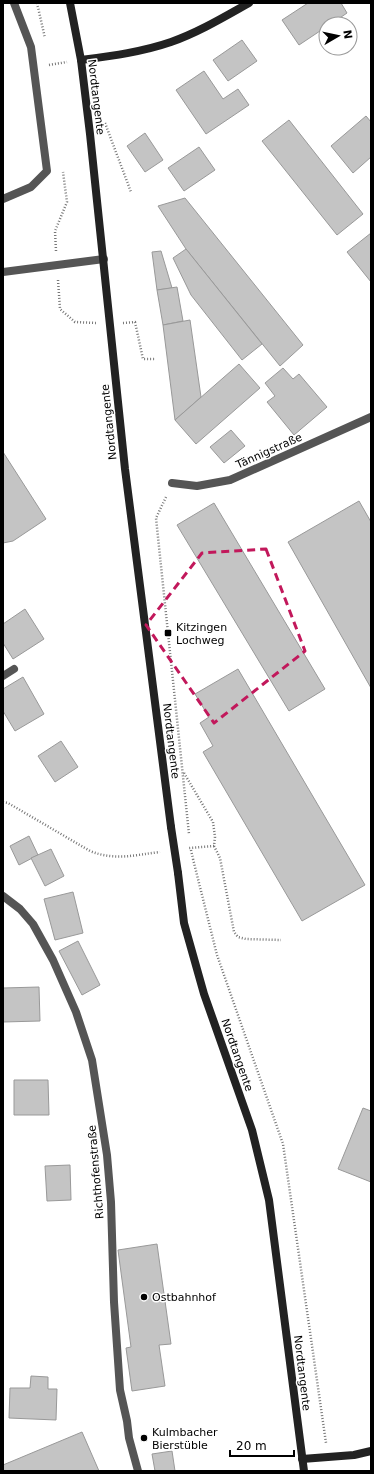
<svg xmlns="http://www.w3.org/2000/svg" width="374" height="1474" font-family="'DejaVu Sans',sans-serif">
<style>
.building{fill:#c4c4c4;stroke:#999}
.lines{fill:none;stroke-linecap:round;stroke-linejoin:round}
.path{stroke:#777;stroke-width:2.5;stroke-dasharray:1 2;stroke-linecap:butt}
.lane{stroke:#555;stroke-width:8}
.street{stroke:#555;stroke-width:8}
.secondary{stroke:#222;stroke-width:8}
.path-bridge{stroke:#777;stroke-width:2.5;stroke-dasharray:1 2;stroke-linecap:butt}
.secondary-bridge{stroke:#222;stroke-width:8}
.marked{fill:none;stroke:#c2185b;stroke-width:3;stroke-dasharray:8 5;stroke-linejoin:round}
.poi-dot{fill:#000;stroke:#fff;stroke-width:1.5}
.labels{text-anchor:middle;dominant-baseline:central;stroke-width:3;stroke-linejoin:round;paint-order:stroke}
.street-label{font-size:11px;fill:#000;stroke:#fff}
.poi-label{font-size:11px;fill:#000;stroke:#fff;text-anchor:start}
</style>
<rect width="100%" height="100%" fill="#fff"/>
<!-- building -->
<g class="building">
<path d="M308 3H341L347 13 331 24H326V27L299 45 282 20Z"/>
<path d="M242 40 257 61 228 81 213 60Z"/>
<path d="M204 71 223 99 238 89 249 105 206 134 176 90Z"/>
<path d="M366 116 371 122V157L353 173 331 146Z"/>
<path d="M289 120 363 214 337 235 262 141Z"/>
<path d="M145 133 163 160 145 172 127 146Z"/>
<path d="M199 147 215 170 184 191 168 168Z"/>
<path d="M185 198 303 345 280 366 186 249 158 206Z"/>
<path d="M371 233V282L347 252Z"/>
<path d="M186 249 262 344 242 360 191 295 173 258Z"/>
<path d="M161 251 172 288 157 290 152 252Z"/>
<path d="M177 287 183 321 163 325 157 290Z"/>
<path d="M190 320 201 397 175 420 163 325Z"/>
<path d="M239 364 260 388 196 444 175 420Z"/>
<path d="M283 368 293 379 299 374 327 407 294 435 267 402 275 396 265 383Z"/>
<path d="M231 430 245 446 224 463 210 447Z"/>
<path d="M3 452 46 519 13 541 3 543Z"/>
<path d="M359 501 371 522V688L288 542Z"/>
<path d="M214 503 325 689 289 711 177 525Z"/>
<path d="M25 609 44 639 13 659 3 643V624Z"/>
<path d="M238 669 365 885 302 921 203 752 213 746 200 723 209 717 195 694Z"/>
<path d="M23 677 44 714 15 731 3 711V689Z"/>
<path d="M61 741 78 767 55 782 38 756Z"/>
<path d="M29 836 38 855 19 865 10 846Z"/>
<path d="M51 849 64 876 45 886 31 858Z"/>
<path d="M73 892 83 933 55 940 44 899Z"/>
<path d="M78 941 100 985 82 995 59 951Z"/>
<path d="M39 987 40 1021 3 1022V988Z"/>
<path d="M14 1080H48L49 1115H14Z"/>
<path d="M363 1108 371 1111V1182L338 1169Z"/>
<path d="M70 1165 71 1200 47 1201 45 1166Z"/>
<path d="M157 1244 171 1344 159 1345 165 1386 132 1391 126 1348 131 1347 118 1250Z"/>
<path d="M31 1376 48 1377V1389H57L56 1420 9 1418 10 1388H30Z"/>
<path d="M82 1432 99 1471H3V1465Z"/>
<path d="M172 1451 175 1471H155L152 1454Z"/>
</g>
<g class="lines">
<!-- path -->
<g class="path">
<path d="M37 3 45 38"/>
<path d="M49 65 67 62"/>
<path d="M105 123 131 192"/>
<path d="M56 251 55 231 67 202 63 172"/>
<path d="M58 280 60 309 75 322 96 323"/>
<path d="M123 323 135 322 143 359H155"/>
<path d="M166 497 156 518 189 834"/>
<path d="M184 773 213 822 215 837 214 846 189 848"/>
<path d="M3 802 8 803 90 851C115 861 134 855 160 852"/>
<path d="M214 846 220 858 234 932 238 937 246 939 281 940"/>
<path d="M193 859 217 955 283 1144 326 1443"/>
</g>
<!-- lane -->
<g class="lane">
<path d="M3 199 31 187 47 171 31 47 14 3"/>
<path d="M3 676 14 669"/>
</g>
<!-- street -->
<g class="street">
<path d="M3 272 104 259"/>
<path d="M172 483 197 486 230 480 371 417"/>
<path d="M3 896 20 909 33 924 53 960 76 1012 92 1060 107 1155 111 1202 114 1302 120 1390 127 1421 129 1438 138 1471"/>
</g>
<!-- secondary -->
<g class="secondary">
<path d="M70 3 81 60 90 134 125 469 171 827"/>
<path d="M81 60C111 56 142 52 171 42 199 32 224 17 249 3"/>
<path d="M178 873 184 923 204 994 252 1130 269 1200 304 1471"/>
<path d="M302 1459 354 1455 371 1451"/>
</g>
<!-- path-bridge -->
<path class="path-bridge" d="M191 850 193 859"/>
<!-- secondary-bridge -->
<path class="secondary-bridge" d="M171 827 178 873"/>
</g>
<!-- marked area -->
<path class="marked" d="M266 549 305 651 214 723 146 625 202 553Z"/>
<!-- markers -->
<g class="poi-dot">
<rect x="164" y="629" width="8" height="8" rx="2"/>
<circle cx="144" cy="1297" r="4"/>
<circle cx="144" cy="1438" r="4"/>
</g>
<g class="labels">
<!-- street labels -->
<g class="street-label">
<text transform="translate(96 97) rotate(83)">Nordtangente</text>
<text transform="translate(109 422) rotate(-96)">Nordtangente</text>
<text transform="translate(269 451) rotate(-24)">Tännigstraße</text>
<text transform="translate(171 741) rotate(83)">Nordtangente</text>
<text transform="translate(237 1055) rotate(71)">Nordtangente</text>
<text transform="translate(96 1172) rotate(-95)">Richthofenstraße</text>
<text transform="translate(302 1373) rotate(83)">Nordtangente</text>
</g>
<!-- poi labels -->
<g class="poi-label">
<text x="176" y="627">Kitzingen<tspan x="176" dy="13">Lochweg</tspan></text>
<text x="152" y="1297">Ostbahnhof</text>
<text x="152" y="1432">Kulmbacher<tspan x="152" dy="13">Bierstüble</tspan></text>
</g>
</g>
<!-- border -->
<rect width="374" height="1474" fill="none" stroke="#000000" stroke-width="8"/>
<!-- north arrow -->
<g transform="translate(338 36) rotate(81)"><circle r="19" fill="#ffffff" stroke="#999999"/>
<path d="M0-3L7 15L0 10L-7 15Z" fill="#000000"/>
<text y="-6" font-size="11" font-weight="bold" text-anchor="middle" fill="#000000">N</text>
</g>
<!-- scale -->
<path d="M230 1450v6h64v-6" fill="none" stroke="#000000" stroke-width="2"/>
<text x="236" y="1450" font-size="12" fill="#000000" stroke="#ffffff" stroke-width="3" paint-order="stroke">20 m</text>
</svg>
